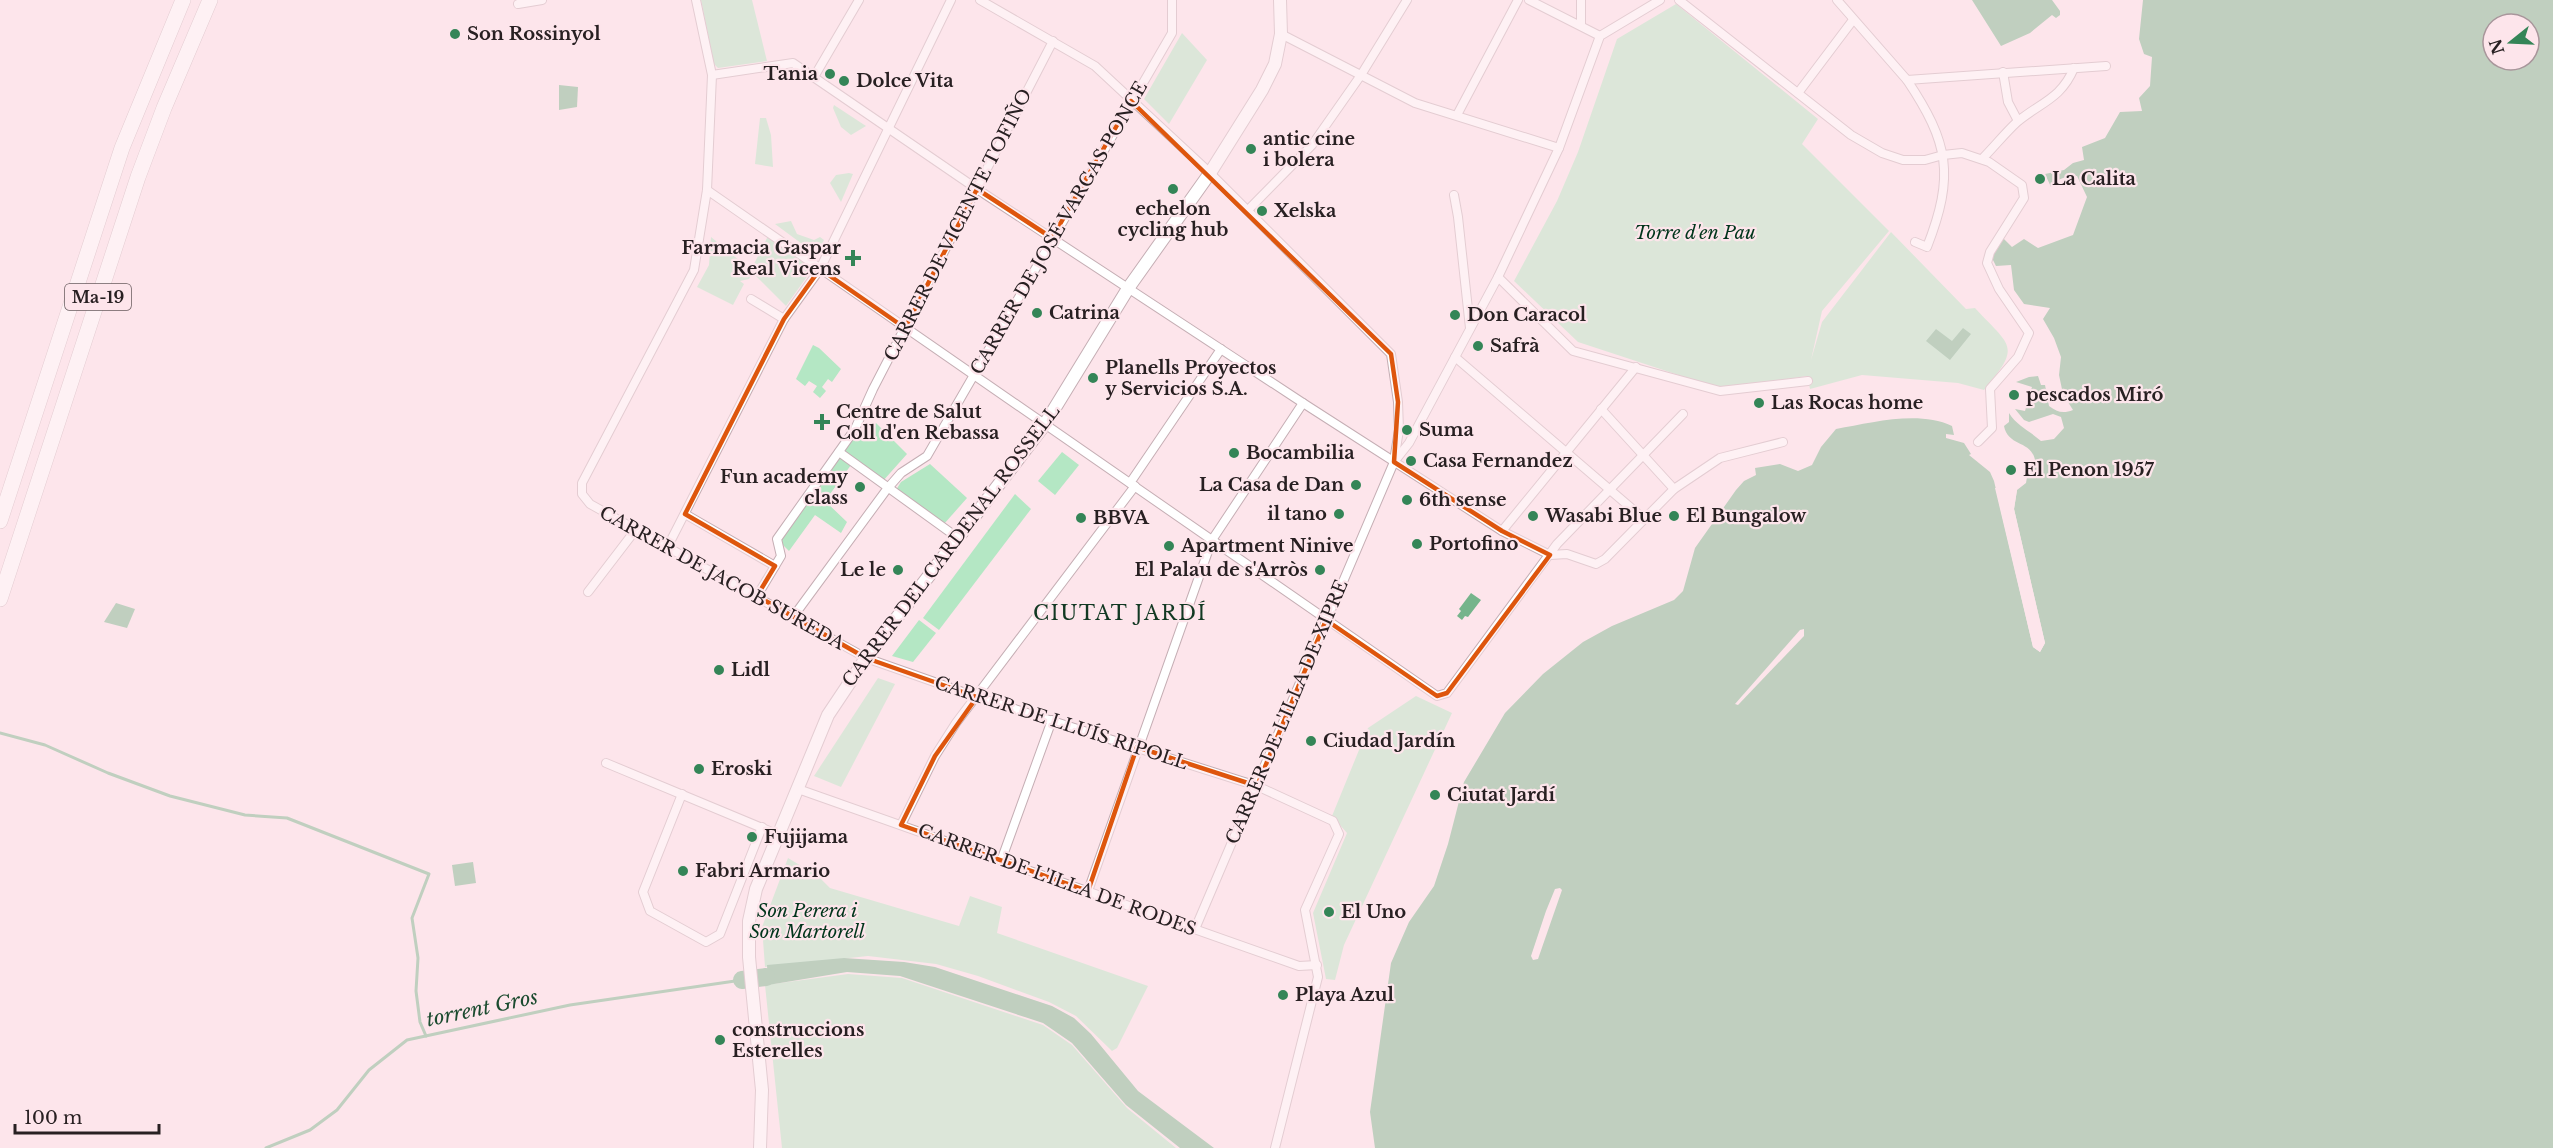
<svg xmlns="http://www.w3.org/2000/svg" width="2553" height="1148" font-family="'Libre Baskerville',serif">
<style>
.green{fill:#b4e7c4}
.water{fill:#75b48b;fill-rule:evenodd}
.pier{fill:#fde5eb}
.lines{fill:none;stroke-linecap:round;stroke-linejoin:round}
.stream{stroke:#75b48b;stroke-width:3}
.river{stroke:#75b48b;stroke-width:18}
.street-casing{stroke:#c5aeb4;stroke-width:10}
.secondary-casing{stroke:#c5aeb4;stroke-width:14}
.highway-casing{stroke:#c5aeb4;stroke-width:16}
.street{stroke:#fff;stroke-width:8}
.secondary{stroke:#fff;stroke-width:12}
.highway{stroke:#fff;stroke-width:15}
.marked{fill:none;stroke:#de560d;stroke-width:4.5;stroke-linejoin:round}
.poi-dot{fill:#348557;stroke:#fde5eb;stroke-width:2}
.labels{text-anchor:middle;dominant-baseline:central;stroke-width:4.5;stroke-linejoin:round;paint-order:stroke}
.shield{fill:#fde5eb;stroke:#685b5e;stroke-width:1.5}
.shield-label{font-size:16px;font-weight:bold;fill:#282022}
.poi-label{font-size:18px;font-weight:bold;fill:#282022;stroke:#fde5eb;text-anchor:start}
.street-label{font-size:18px;fill:#282022;stroke:#fde5eb}
.park-label{font-size:18px;font-style:italic;fill:#00351b;stroke:#fde5eb}
.neighbourhood-label{font-size:20px;letter-spacing:1.5px;fill:#123923;stroke:#fde5eb}
.water-label{font-size:20px;font-style:italic;fill:#1b4b2f;stroke:#fde5eb}
</style>
<rect width="100%" height="100%" fill="#fde5eb"/>
<!-- green -->
<g class="green">
<path d="M701 0H752L767 61 718 68 714 64Z"/>
<path d="M1676 4 1818 119 1802 144 1889 231 1822 311 1811 360 1822 322 1891 232 1966 309 1975 308C2011 347 2022 345 1984 390L1958 383 1862 375 1810 389 1807 376 1721 389 1578 342 1514 281 1557 201 1578 152 1617 39Z"/>
<path d="M1182 33 1207 60 1169 124 1144 99Z"/>
<path d="M834 105 866 126 851 135 841 127 833 108Z"/>
<path d="M760 118H766L771 135 773 167 755 164Z"/>
<path d="M849 173 853 174 841 202 830 183 836 175Z"/>
<path d="M791 221 797 234 814 240 820 237 824 240 817 255 775 224Z"/>
<path d="M768 236 809 267 811 271 786 306 753 273 749 279 740 281 744 284 733 305 697 287 709 265 711 237 751 270Z"/>
<path d="M813 345 819 348 841 369 832 382 828 379 822 387 826 391 820 398 813 392 817 386 809 381 805 386 796 379Z"/>
<path d="M876 423 907 454 882 482 851 465 825 501 847 522 841 533 815 515 789 551 780 542 857 429 864 430Z"/>
<path d="M1062 452 1079 465 1055 495 1038 481Z"/>
<path d="M930 464 967 498 944 524 896 490 901 482Z"/>
<path d="M1015 494 1031 509 939 630 923 618Z"/>
<path d="M919 620 936 633 913 662 892 656Z"/>
<path d="M878 678 895 684 841 787 814 776Z"/>
<path d="M1416 696 1452 713 1344 945 1335 980 1326 979 1313 913 1347 833 1332 816 1368 728Z"/>
<path d="M788 858 818 876 830 888 959 926 970 896 1002 907 997 933 1148 986 1117 1048 1112 1051 1076 1016 1049 1002 978 976 936 964 868 956 765 967 762 927Z"/>
<path d="M848 974 902 978 1043 1025 1072 1045 1127 1108 1176 1148H782L765 985Z"/>
</g>
<!-- water -->
<g class="water">
<path d="M1972 0H2052L2060 11V15L2056 18 2052 15 2030 33 2001 46Z"/>
<path d="M2143 0H2553V1148H1375L1370 1112 1391 963 1409 922 1434 886 1448 844 1464 782 1505 713 1543 674 1583 642 1612 626 1674 600 1683 591 1695 548 1736 490 1744 481 1756 475 1755 468 1780 464 1798 471 1812 465 1821 447 1836 429C1871 423 1918 410 1952 426L1954 435 1946 434V438L1964 443 1971 454 1969 455 1990 472 1994 481 2033 647 2040 652 2045 643 2014 509 2017 490 2026 483 2028 471 2035 460C2031 440 2008 447 2004 426L2009 422V413C2017 426 2030 431 2041 441L2054 439 2064 428 2061 417 2053 414 2029 422 2024 420 2015 409 2025 411 2032 387 2016 382 2029 377 2038 376 2041 385H2045L2049 406C2057 412 2063 414 2073 410L2063 394 2059 375 2061 357 2054 338 2043 319 2050 308 2024 304 2014 290 2011 265 1996 266 1991 256 2003 238 2012 247 2024 239 2038 248 2073 235 2087 197 2077 176C2066 176 2058 178 2051 187L2045 174 2064 170 2073 163 2084 160 2082 147 2105 138 2120 112 2142 111 2139 98 2150 86 2152 57 2144 54 2139 39ZM2493 24H2529V60H2493Z"/>
<path d="M559 85 578 87 577 107 559 110Z"/>
<path d="M1963 328 1971 334 1950 360 1926 341 1936 329 1952 341Z"/>
<path d="M1471 593 1481 600 1468 617 1465 616 1462 620 1457 616 1461 611 1459 609Z"/>
<path d="M116 603 135 609 127 628 104 622Z"/>
<path d="M473 862 476 883 455 886 452 865Z"/>
<path d="M844 958 904 962 935 967 1052 1006 1074 1018 1091 1034 1138 1091 1214 1148H1180L1126 1105 1072 1043 1043 1023 900 976 847 972 768 985 767 965Z"/>
</g>
<!-- pier -->
<g class="pier">
<path d="M1995 488H1998L2036 646 2040 648 2042 644 2011 509 2014 489 2017 490 2014 509 2045 643 2040 652 2033 647Z"/>
<path d="M1804 629V636L1738 705 1735 704 1800 630Z"/>
<path d="M1560 888 1562 890 1538 959 1533 960 1531 956 1546 911 1555 889Z"/>
</g>
<g class="lines">
<!-- stream -->
<g class="stream">
<path d="M0 733 45 745 108 773 170 796 245 815 287 818 429 874 412 918 418 958 416 991 420 1022 426 1036"/>
<path d="M266 1148 310 1130 337 1110 369 1070 407 1040 570 1005 742 980"/>
</g>
<!-- river -->
<path class="river" d="M742 980 766 977"/>
<!-- street casing -->
<g class="street-casing">
<g id="street">
<path d="M696 0 712 75 707 190 694 270 582 483V494L590 504 866 658 977 697 1257 786 1333 821 1339 834 1305 910 1318 977 1275 1148"/>
<path d="M980 0 1095 66 1210 173 1391 354 1398 402 1399 430 1394 461"/>
<path d="M1529 0 1600 36"/>
<path d="M1660 0 1600 36 1559 148 1498 277 1573 351 1720 391 1808 381"/>
<path d="M1679 0 1851 135 1882 153 1903 160H1925L1943 155 1962 153 1989 162 2022 185 2024 198 1990 252 1987 263 1999 289 2029 333 2018 357 1990 389 1992 428 1978 442"/>
<path d="M1837 0 1907 80 2106 66"/>
<path d="M518 4 542 0"/>
<path d="M1581 25V0"/>
<path d="M1281 34 1415 103 1559 148"/>
<path d="M2003 72 2008 102 2018 121"/>
<path d="M712 75 793 63 977 189 1303 403 1502 531 1550 555 1567 554 1596 564 1605 559 1674 489 1720 458 1783 442"/>
<path d="M814 77 859 0"/>
<path d="M1907 80C1949 143 1955 175 1927 247L1915 242"/>
<path d="M1798 93 1853 20"/>
<path d="M1457 115 1518 0"/>
<path d="M1982 159C1994 147 2005 133 2017 122 2041 102 2061 99 2074 68"/>
<path d="M707 190 1437 696 1447 693 1557 544 1683 414"/>
<path d="M1454 195 1458 217 1470 328"/>
<path d="M1248 210 1312 145 1361 75 1407 0"/>
<path d="M751 299 784 319"/>
<path d="M1455 357 1644 519"/>
<path d="M1601 409 1674 489"/>
<path d="M839 452 958 538"/>
<path d="M1130 483 1221 349"/>
<path d="M685 514 775 566"/>
<path d="M1502 531 1636 367"/>
<path d="M668 546 784 319 820 269 951 0"/>
<path d="M588 592 637 528"/>
<path d="M757 596 781 556 777 539 855 429 873 389 1053 41"/>
<path d="M793 617 887 489 901 473 927 456 1172 33V0"/>
<path d="M606 763 779 835"/>
<path d="M798 789 1299 966 1317 965"/>
<path d="M682 794 643 892 650 911 706 942 720 934 762 827"/>
<path d="M901 825 935 756 956 723 1135 486"/>
<path d="M1001 861 1052 720"/>
<path d="M1088 891 1212 540 1303 403"/>
<path d="M1195 929 1394 462 1409 443 1498 277"/>
</g>
</g>
<!-- secondary casing -->
<g class="secondary-casing">
<path id="secondary" d="M760 1148 762 1090 749 957V921L756 889 828 715 866 658 1045 424 1129 287 1210 173 1262 90 1275 64 1281 34 1280 0"/>
</g>
<!-- highway casing -->
<g class="highway-casing">
<g id="highway">
<path d="M0 521 122 148 183 0"/>
<path d="M0 599 138 177 164 108 210 0"/>
</g>
</g>
<!-- street -->
<use href="#street" class="street"/>
<!-- secondary -->
<use href="#secondary" class="secondary"/>
<!-- highway -->
<use href="#highway" class="highway"/>
</g>
<!-- marked area -->
<path d="M0 0H2553V1148H0ZM1131 101 1391 354 1398 402 1394 462 1502 531 1550 555 1447 693 1437 696 1326 620 1257 786 1137 747 1088 891 901 825 935 756 977 697 866 658 757 596 775 566 685 514 784 319 820 269 905 328 977 189 1052 238Z" fill="#fde5eb" fill-opacity=".55" fill-rule="evenodd"/>
<path class="marked" d="M1131 101 1391 354 1398 402 1394 462 1502 531 1550 555 1447 693 1437 696 1326 620 1257 786 1137 747 1088 891 901 825 935 756 977 697 866 658 757 596 775 566 685 514 784 319 820 269 905 328 977 189 1052 238Z"/>
<!-- markers -->
<g class="poi-dot">
<circle cx="455" cy="34" r="6"/>
<circle cx="830" cy="74" r="6"/>
<circle cx="844" cy="81" r="6"/>
<circle cx="1251" cy="149" r="6"/>
<circle cx="2040" cy="179" r="6"/>
<circle cx="1173" cy="189" r="6"/>
<circle cx="1262" cy="211" r="6"/>
<path d="M850 249h6v6h6v6h-6v6h-6v-6h-6v-6h6z"/>
<circle cx="1037" cy="313" r="6"/>
<circle cx="1455" cy="315" r="6"/>
<circle cx="1478" cy="346" r="6"/>
<circle cx="1093" cy="378" r="6"/>
<circle cx="2014" cy="395" r="6"/>
<circle cx="1759" cy="403" r="6"/>
<path d="M819 413h6v6h6v6h-6v6h-6v-6h-6v-6h6z"/>
<circle cx="1407" cy="430" r="6"/>
<circle cx="1234" cy="453" r="6"/>
<circle cx="1411" cy="461" r="6"/>
<circle cx="2011" cy="470" r="6"/>
<circle cx="1356" cy="485" r="6"/>
<circle cx="860" cy="487" r="6"/>
<circle cx="1407" cy="500" r="6"/>
<circle cx="1339" cy="514" r="6"/>
<circle cx="1533" cy="516" r="6"/>
<circle cx="1674" cy="516" r="6"/>
<circle cx="1081" cy="518" r="6"/>
<circle cx="1417" cy="544" r="6"/>
<circle cx="1169" cy="546" r="6"/>
<circle cx="898" cy="570" r="6"/>
<circle cx="1320" cy="570" r="6"/>
<circle cx="719" cy="670" r="6"/>
<circle cx="1311" cy="741" r="6"/>
<circle cx="699" cy="769" r="6"/>
<circle cx="1435" cy="795" r="6"/>
<circle cx="752" cy="837" r="6"/>
<circle cx="683" cy="871" r="6"/>
<circle cx="1329" cy="912" r="6"/>
<circle cx="1283" cy="995" r="6"/>
<circle cx="720" cy="1040" r="6"/>
</g>
<g class="labels">
<!-- shield labels -->
<rect class="shield" x="65" y="284" width="66" height="26" rx="4.5"/>
<g class="shield-label">
<text x="98" y="297">Ma-19</text>
</g>
<!-- poi labels -->
<g class="poi-label">
<text x="467" y="34">Son Rossinyol</text>
<text x="818" y="74" text-anchor="end">Tania</text>
<text x="856" y="81">Dolce Vita</text>
<text x="1263" y="139">antic cine<tspan x="1263" dy="21">i bolera</tspan></text>
<text x="2052" y="179">La Calita</text>
<text x="1173" y="209" text-anchor="middle">echelon<tspan x="1173" dy="21">cycling hub</tspan></text>
<text x="1274" y="211">Xelska</text>
<text x="841" y="248" text-anchor="end">Farmacia Gaspar<tspan x="841" dy="21">Real Vicens</tspan></text>
<text x="1049" y="313">Catrina</text>
<text x="1467" y="315">Don Caracol</text>
<text x="1490" y="346">Safrà</text>
<text x="1105" y="368">Planells Proyectos<tspan x="1105" dy="21">y Servicios S.A.</tspan></text>
<text x="2026" y="395">pescados Miró</text>
<text x="1771" y="403">Las Rocas home</text>
<text x="836" y="412">Centre de Salut<tspan x="836" dy="21">Coll d'en Rebassa</tspan></text>
<text x="1419" y="430">Suma</text>
<text x="1246" y="453">Bocambilia</text>
<text x="1423" y="461">Casa Fernandez</text>
<text x="2023" y="470">El Penon 1957</text>
<text x="848" y="477" text-anchor="end">Fun academy<tspan x="848" dy="21">class</tspan></text>
<text x="1344" y="485" text-anchor="end">La Casa de Dan</text>
<text x="1419" y="500">6th sense</text>
<text x="1327" y="514" text-anchor="end">il tano</text>
<text x="1545" y="516">Wasabi Blue</text>
<text x="1686" y="516">El Bungalow</text>
<text x="1093" y="518">BBVA</text>
<text x="1429" y="544">Portofino</text>
<text x="1181" y="546">Apartment Ninive</text>
<text x="886" y="570" text-anchor="end">Le le</text>
<text x="1308" y="570" text-anchor="end">El Palau de s'Arròs</text>
<text x="731" y="670">Lidl</text>
<text x="1323" y="741">Ciudad Jardín</text>
<text x="711" y="769">Eroski</text>
<text x="1447" y="795">Ciutat Jardí</text>
<text x="764" y="837">Fujijama</text>
<text x="695" y="871">Fabri Armario</text>
<text x="1341" y="912">El Uno</text>
<text x="1295" y="995">Playa Azul</text>
<text x="732" y="1030">construccions<tspan x="732" dy="21">Esterelles</tspan></text>
</g>
<!-- street labels -->
<g class="street-label">
<text transform="translate(958 225) rotate(-63)">CARRER DE VICENTE TOFIÑO</text>
<text transform="translate(1059 228) rotate(-60)">CARRER DE JOSÉ VARGAS PONCE</text>
<text transform="translate(951 546) rotate(-53)">CARRER DEL CARDENAL ROSSELL</text>
<text transform="translate(722 578) rotate(29)">CARRER DE JACOB SUREDA</text>
<text transform="translate(1287 712) rotate(-67)">CARRER DE L'ILLA DE XIPRE</text>
<text transform="translate(1061 723) rotate(18)">CARRER DE LLUÍS RIPOLL</text>
<text transform="translate(1057 880) rotate(20)">CARRER DE L'ILLA DE RODES</text>
</g>
<!-- park labels -->
<g class="park-label">
<text x="1695" y="233">Torre d'en Pau</text>
<text x="807" y="911">Son Perera i<tspan x="807" dy="21">Son Martorell</tspan></text>
</g>
<!-- neighbourhood labels -->
<g class="neighbourhood-label">
<text x="1120" y="613">CIUTAT JARDÍ</text>
</g>
<!-- water labels -->
<g class="water-label">
<text transform="translate(482 1008) rotate(-12)">torrent Gros</text>
</g>
</g>
<!-- north arrow -->
<g transform="translate(2511 42) rotate(252)"><circle r="28" fill="#fde5eb" stroke="#a8969b" stroke-width="1.5"/>
<path d="M0-4.5L10 22L0 15L-10 22Z" fill="#348557"/>
<text y="-9" font-size="16" font-weight="bold" text-anchor="middle" fill="#282022">N</text>
</g>
<!-- scale -->
<path d="M15 1124v9h144v-9" fill="none" stroke="#282022" stroke-width="3"/>
<text x="24" y="1124" font-size="18" fill="#282022" stroke="#fde5eb" stroke-width="4.5" paint-order="stroke">100 m</text>
</svg>
